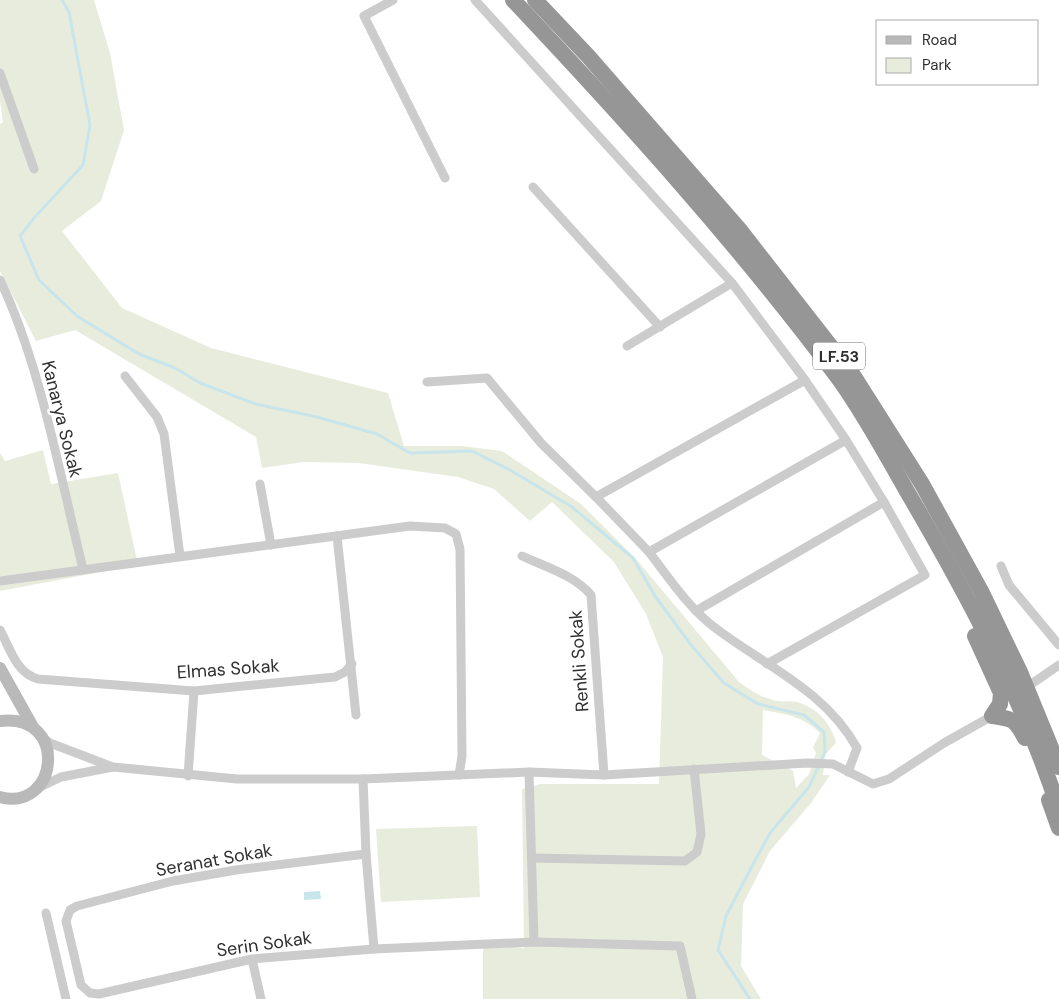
<svg xmlns="http://www.w3.org/2000/svg" width="1059" height="999" font-family="'DM Sans',sans-serif">
<style>
.green{fill:#e8ecdc;fill-rule:evenodd}
.water{fill:#c8e5ec}
.lines{fill:none;stroke-linecap:round;stroke-linejoin:round}
.stream{stroke:#c8e5ec;stroke-width:3}
.street{stroke:#ccc;stroke-width:9}
.secondary{stroke:#b9b9b9;stroke-width:12}
.highway{stroke:#969696;stroke-width:16}
.labels{text-anchor:middle;dominant-baseline:central;stroke-width:5;stroke-linejoin:round;paint-order:stroke}
.shield{fill:#fff;stroke:#6d6d6d;stroke-width:1}
.shield-label{font-size:16px;font-weight:bold;fill:#2f2f2f}
.street-label{font-size:18px;fill:#2f2f2f;stroke:#fff}
</style>
<rect width="100%" height="100%" fill="#fff"/>
<!-- green -->
<g class="green">
<path d="M0 0H94L110 53 124 130 101 201 62 231 122 308 211 348 388 393 404 446H461L502 451 581 504 636 559 739 682C750 690 760 697 773 700 781 703 790 700 797 702 818 708 831 724 836 743L825 755 823 775H830L811 803 770 851 743 904 741 966 761 999H483V944L524 948 522 789 541 784H659L663 657 646 614 614 562 552 502 530 521 494 489 458 477 359 463 303 462 262 468 256 437 75 330 36 341 0 271V124L3 122 0 100ZM763 710C785 714 803 716 820 733L813 747 816 753 809 774 796 788 793 771 762 755Z"/>
<path d="M43 450 51 484 118 473 138 565 0 591V453L5 461Z"/>
<path d="M477 826 480 897 381 902 376 829Z"/>
</g>
<!-- water -->
<path class="water" d="M320 891 321 899 304 900V892Z"/>
<g class="lines">
<!-- stream -->
<path class="stream" d="M62 0 69 12 90 125 83 165 34 218 20 236 39 280 77 316 139 354 175 368 200 383 256 404 317 417 377 434 410 453 472 451 510 470 572 507 633 558 655 596 691 645 724 683 758 704 804 715 824 732 825 752 809 787 770 833 750 870 726 916 718 950 750 999"/>
<!-- street -->
<g class="street">
<path d="M393 0 364 16 445 178"/>
<path d="M475 0 732 283 805 380"/>
<path d="M0 73 34 169"/>
<path d="M533 187 660 327"/>
<path d="M0 280C41 366 60 476 83 569"/>
<path d="M627 346 732 283"/>
<path d="M125 376 157 417 164 434 180 556"/>
<path d="M427 382 487 378 541 443 596 497"/>
<path d="M846 440 649 552C669 578 688 607 714 627 765 666 825 690 857 748L848 772"/>
<path d="M260 484 271 545"/>
<path d="M337 536 356 715"/>
<path d="M649 552 596 497 805 380 846 440 884 502 696 611"/>
<path d="M522 556C546 567 574 575 591 595L604 775"/>
<path d="M1001 566 1009 585 1059 645"/>
<path d="M0 581 410 526 445 528 456 534 460 549 462 756 459 775"/>
<path d="M0 630C10 648 16 673 38 679L194 691 335 677 345 672 352 664"/>
<path d="M767 664 925 575 884 502"/>
<path d="M1027 687 1059 665"/>
<path d="M42 737 50 743 110 766"/>
<path d="M529 772 534 942"/>
<path d="M188 776 194 691"/>
<path d="M363 779 366 854 374 949"/>
<path d="M38 788 61 777 113 767 237 779H363L529 772 604 775 807 763 833 764 873 784 889 779 944 743 992 716"/>
<path d="M366 854 236 870 173 881 77 906 70 910 66 921 81 985 90 993 99 994 252 959 374 949 534 942 680 946 692 999"/>
<path d="M532 858 685 861 697 852 701 834 694 769"/>
<path d="M46 913 66 999"/>
<path d="M252 959 261 999"/>
</g>
<!-- secondary -->
<g class="secondary">
<path d="M0 668 33 727"/>
<path d="M0 721C70 713 58 813 0 797"/>
</g>
<!-- highway -->
<g class="highway">
<path d="M513 0C626 120 741 247 839 379 865 415 886 455 908 493 967 594 1023 698 1059 810"/>
<path d="M535 0 588 56 739 229 853 375 922 484 981 591 1020 672 1059 767"/>
<path d="M975 636 1001 693 1000 704 992 716C1013 719 1015 719 1025 738"/>
<path d="M1049 800 1059 828"/>
</g>
</g>
<g class="labels">
<!-- shield labels -->
<rect class="shield" x="813" y="342.5" width="52" height="27" rx="4"/>
<g class="shield-label">
<text x="839" y="356">LF.53</text>
</g>
<!-- street labels -->
<g class="street-label">
<text transform="translate(62 419) rotate(76)">Kanarya Sokak</text>
<text transform="translate(579 661) rotate(-94)">Renkli Sokak</text>
<text transform="translate(228 669) rotate(-4)">Elmas Sokak</text>
<text transform="translate(214 860) rotate(-10)">Seranat Sokak</text>
<text transform="translate(264 944) rotate(-8)">Serin Sokak</text>
</g>
</g>
<!-- legend -->
<rect x="876" y="20" width="162" height="65" fill="#ffffff" stroke="#acacac"/>
<rect x="886" y="36" width="25" height="8" fill="#b9b9b9" stroke="#acacac"/>
<text x="922" y="45" font-size="15" fill="#2f2f2f">Road</text>
<rect x="886" y="58" width="25" height="15" fill="#e8ecdc" stroke="#acacac"/>
<text x="922" y="70" font-size="15" fill="#2f2f2f">Park</text>
</svg>
